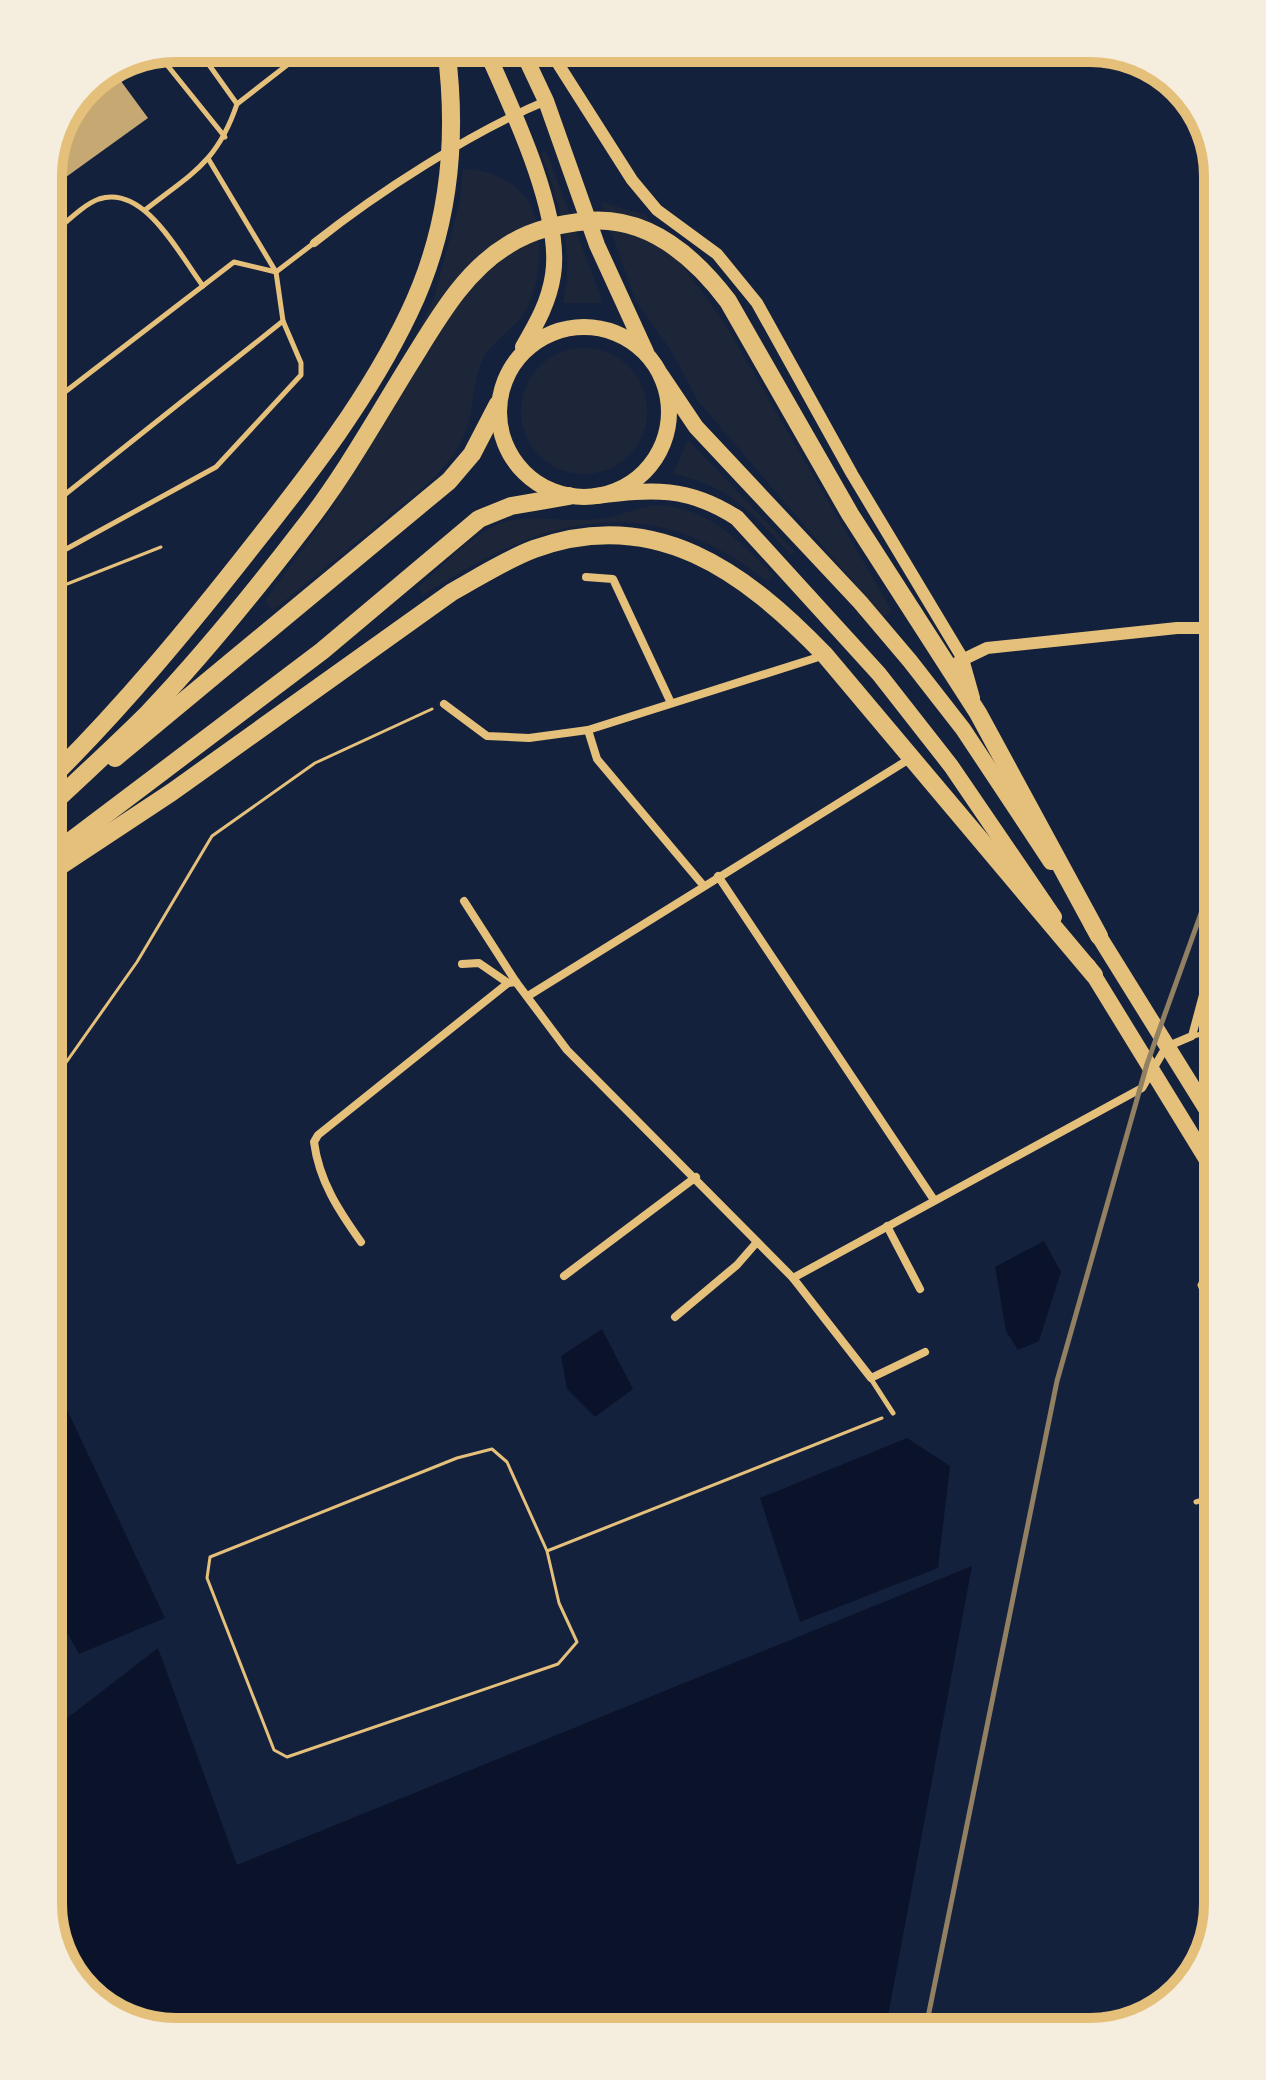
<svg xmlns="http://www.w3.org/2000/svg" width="1266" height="2080" font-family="Helvetica,sans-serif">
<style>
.green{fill:#1d2539}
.water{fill:#0b132b}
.building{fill:#c6a872}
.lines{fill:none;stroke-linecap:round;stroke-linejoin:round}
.path{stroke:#e5c07b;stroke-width:3}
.service{stroke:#e5c07b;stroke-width:5}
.minor{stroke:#e5c07b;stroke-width:8}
.tertiary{stroke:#e5c07b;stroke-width:12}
.primary{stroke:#e5c07b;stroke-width:16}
.motorway{stroke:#e5c07b;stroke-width:18}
.rail{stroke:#918062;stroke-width:5}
.rim{fill:none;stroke:#e5c07b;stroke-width:10}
</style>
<rect width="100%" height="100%" fill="#14213d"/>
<!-- green -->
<g class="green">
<path d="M546 151 603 303H563C575 251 559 203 541 153Z"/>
<path d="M463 169C486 169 513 179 527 199 546 227 542 289 522 316 510 332 491 342 482 361 471 386 475 414 463 438 455 455 443 468 430 482L272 611 265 601 333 507 434 298 460 201Z"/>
<path d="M601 202 646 215 725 324 892 611 883 617 698 401 672 352 635 300Z"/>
<circle cx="584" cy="411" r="63"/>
<path d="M688 440 795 552 791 555C754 514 728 485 673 474Z"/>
<path d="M659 505C710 509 738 540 773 575L767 581C645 486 542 518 423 595L418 587C446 564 481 522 519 519 546 517 572 522 599 519 620 517 638 506 659 505Z"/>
</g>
<!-- water -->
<g class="water">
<path d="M1044 1241 1061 1272 1039 1341 1018 1350 1006 1331 995 1267Z"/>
<path d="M602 1329 633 1389 595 1417 567 1389 561 1356Z"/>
<path d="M48 1369 165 1618 79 1654 48 1599Z"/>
<path d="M907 1438 950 1466 938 1568 800 1622 760 1498Z"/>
<path d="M972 1566 885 2032H168L105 2010 61 1960 48 1904V1733L158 1648 237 1865Z"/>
</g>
<!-- building -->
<path class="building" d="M115 73 148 118 48 190V168L86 85Z"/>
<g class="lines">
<!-- path -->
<g class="path">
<path d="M48 596 67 584 161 547"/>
<path d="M48 1088 137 962 212 836 315 763 432 709"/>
<path d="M547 1551 559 1603 577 1642 558 1664 287 1757 274 1750 207 1578 210 1557 457 1458 492 1449 507 1462 547 1551 882 1418"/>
</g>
<!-- service -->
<g class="service">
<path d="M197 48 237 104 309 48"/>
<path d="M159 55 225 137"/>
<path d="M145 210C192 173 217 163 237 104"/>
<path d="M48 237C63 226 82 205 99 199 145 184 180 256 203 286"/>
<path d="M276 272 314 243"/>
<path d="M48 405 234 262 276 272"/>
<path d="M1217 479 1218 482"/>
<path d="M48 508 283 321"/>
<path d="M48 559 216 467 301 375V363L283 321 276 272 209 160"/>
<path d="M1193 1036 1206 1033 1218 1021"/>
<path d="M1218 1302 1206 1300 1200 1285 1207 1270 1218 1263"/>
<path d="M871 1379 893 1413"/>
<path d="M1196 1502 1218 1495"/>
<path d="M1100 2030 1199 1968"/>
</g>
<!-- minor -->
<g class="minor">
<path d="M314 243C377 193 471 132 546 101"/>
<path d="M586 577 613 579 671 703"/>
<path d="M444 704 487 736 529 738 588 730 825 655"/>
<path d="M588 730 597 759 703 885"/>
<path d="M718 876 934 1200"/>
<path d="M464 901 516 982 567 1050 793 1278 871 1378 925 1352"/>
<path d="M462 964 479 963 508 983"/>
<path d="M528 996 911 758"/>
<path d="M887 1226 920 1289"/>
<path d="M361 1242C339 1211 319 1181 314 1142L318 1135 508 983 516 982"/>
<path d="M564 1276 696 1177"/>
<path d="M793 1278 1142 1088 1166 1047 1192 1036 1218 939"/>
<path d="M675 1317 737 1265 757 1242"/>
</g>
<!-- tertiary -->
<g class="tertiary">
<path d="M548 48 632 180 657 210 717 254 757 303 852 474 963 659 974 698"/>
<path d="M958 662 987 648 1177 628H1218"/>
</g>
<!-- primary -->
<g class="primary">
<path d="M485 48C510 104 563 214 553 275 549 302 537 323 523 347"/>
<path d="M521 48 546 101 597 245 646 352"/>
<circle cx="584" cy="412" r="85"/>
<path d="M661 375 696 427 860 602 910 661 963 729 1051 862"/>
<path d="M596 496C652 489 688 486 737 518L879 674 951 766 1054 917"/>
<path d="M1092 925 1218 1128"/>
<path d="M1088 966 1218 1178"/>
</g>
<!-- motorway -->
<g class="motorway">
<path d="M115 758 449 481 472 454 498 404"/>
<path d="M48 781C123 707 189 627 254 544 311 472 369 397 409 313 449 230 458 138 446 48"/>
<path d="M48 808C82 776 116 745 149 712 204 654 255 591 304 527 344 476 375 420 409 365 436 322 463 272 508 245 533 229 559 224 588 221 648 216 694 256 728 301L850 514 978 713 1099 936"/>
<path d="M48 858 322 651 479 519 511 506 569 496"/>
<path d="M48 874 172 792 452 592C479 577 505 560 534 549 655 505 745 572 825 655L1094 975"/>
</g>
<!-- rail -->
<path class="rail" d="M925 2032 1057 1381 1147 1064 1218 866"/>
</g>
<!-- crop -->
<path d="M0 0H1266V2080H0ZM176 62H1090A114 114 0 0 1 1204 176V1904A114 114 0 0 1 1090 2018H176A114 114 0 0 1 62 1904V176A114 114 0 0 1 176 62Z" fill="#f5edde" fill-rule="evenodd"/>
<path class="rim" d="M176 62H1090A114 114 0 0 1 1204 176V1904A114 114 0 0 1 1090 2018H176A114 114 0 0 1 62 1904V176A114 114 0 0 1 176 62Z"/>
</svg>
